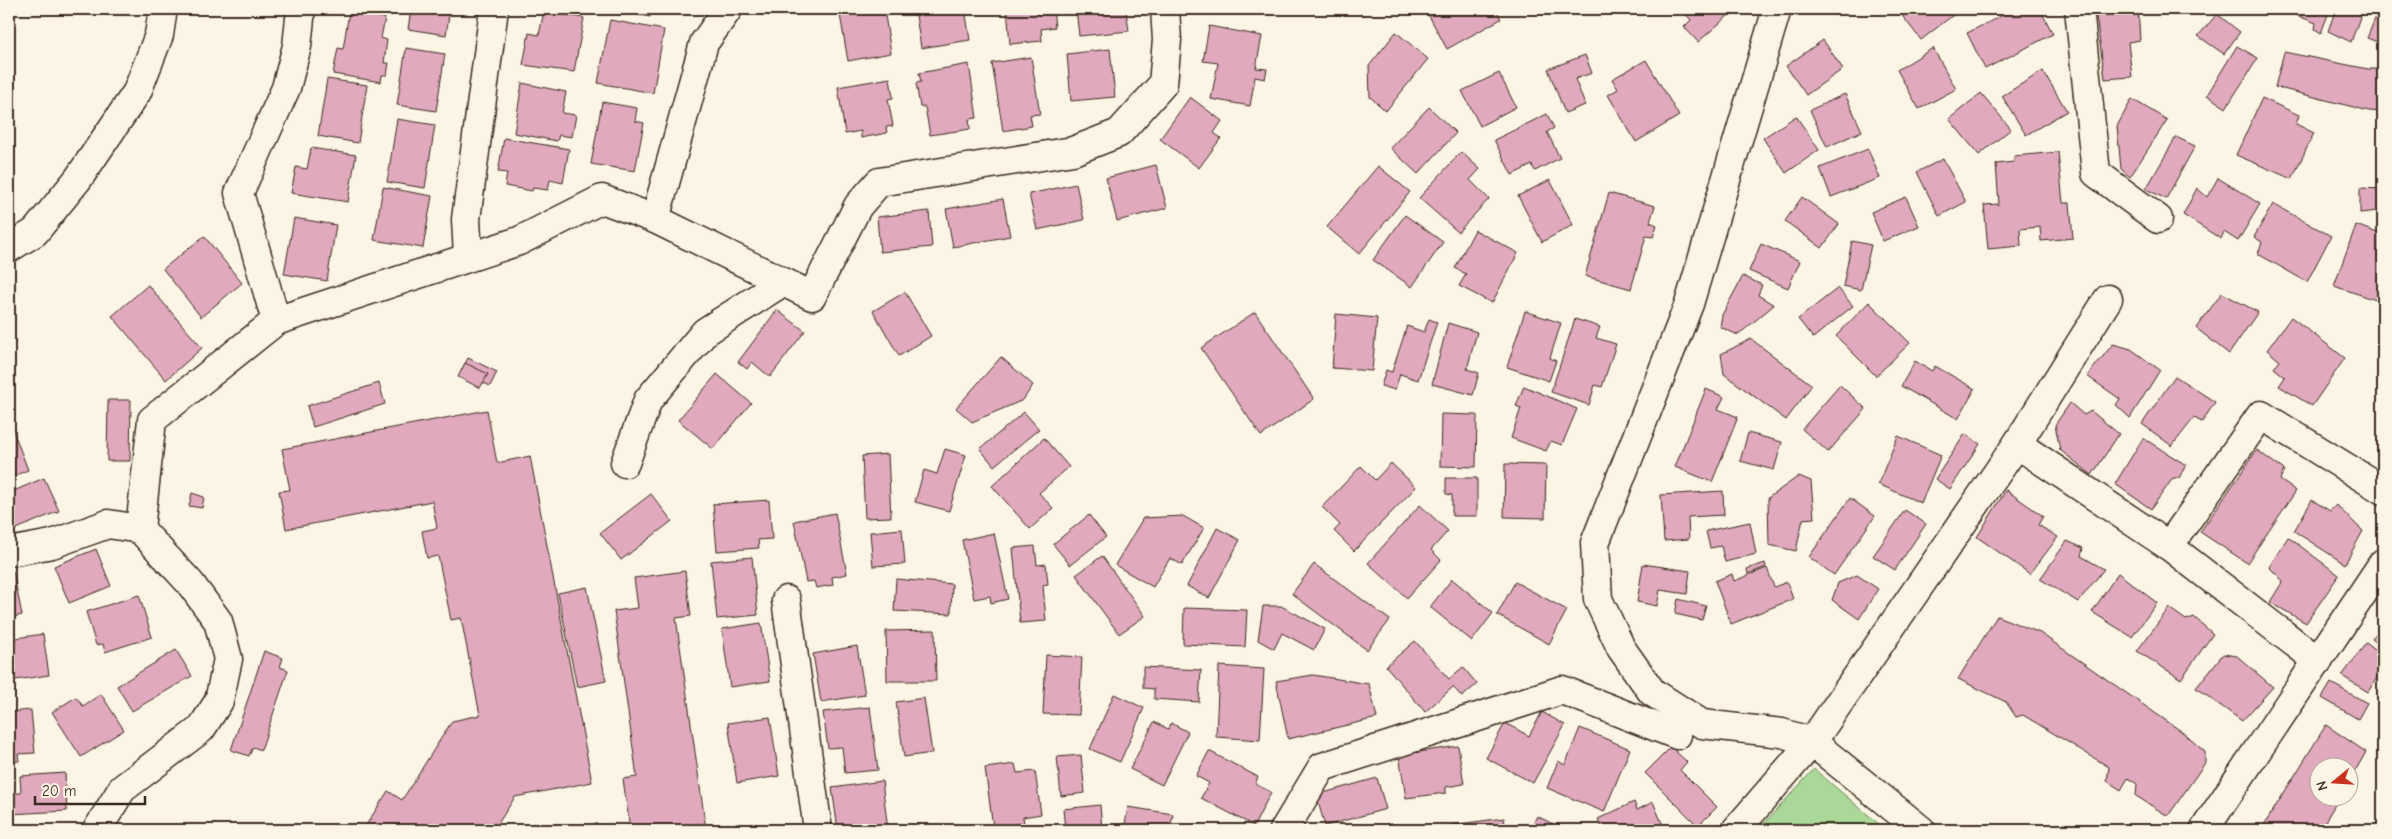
<svg xmlns="http://www.w3.org/2000/svg" width="2392" height="839" font-family="'Comic Neue',sans-serif">
<style>
.green{fill:#a9d898;stroke:#72815b}
.building{fill:#e0a9be;stroke:#3b2a1e}
.lines{fill:none;stroke-linecap:round;stroke-linejoin:round}
.minor-casing{stroke:#3b2a1e;stroke-width:31}
.minor{stroke:#fcf5e5;stroke-width:28}
</style>
<rect width="100%" height="100%" fill="#fcf5e5"/>
<filter id="ink" filterUnits="userSpaceOnUse"><feTurbulence type="fractalNoise" baseFrequency=".02" numOctaves="2"/><feDisplacementMap in="SourceGraphic" scale="10" xChannelSelector="R" yChannelSelector="G"/><feConvolveMatrix kernelMatrix="1 2 1 2 8 2 1 2 1" color-interpolation-filters="sRGB"/></filter>
<g filter="url(#ink)">
<!-- green -->
<path class="green" d="M1814 769 1886 830H1758Z"/>
<!-- building -->
<g class="building">
<path d="M411 9H450L446 35 408 29Z"/>
<path d="M612 9H652L650 17Z"/>
<path d="M839 9H884L891 53 848 61Z"/>
<path d="M915 9H965L970 40 921 48Z"/>
<path d="M1007 9H1053L1055 27 1041 29 1042 41 1010 44Z"/>
<path d="M1076 9H1133L1126 10 1129 31 1079 36Z"/>
<path d="M1212 9H1232L1213 12Z"/>
<path d="M1438 9H1496L1501 19 1447 49 1428 14Z"/>
<path d="M1685 9H1722L1728 16 1698 42 1684 27 1691 20 1683 11Z"/>
<path d="M1897 9H1961L1921 40Z"/>
<path d="M2015 9H2040L2053 34 1985 69 1967 33Z"/>
<path d="M2095 9H2138L2140 40 2128 42 2132 77 2105 79Z"/>
<path d="M2286 9H2330L2321 33 2315 29 2316 23 2286 11Z"/>
<path d="M2336 9H2363L2351 42 2328 31Z"/>
<path d="M2379 9H2383V44L2367 38Z"/>
<path d="M544 11 584 18 574 72 523 65 529 33 539 35Z"/>
<path d="M349 12 385 18 381 38 387 40 384 63H389L387 75H382L381 82 333 74 338 48 343 49Z"/>
<path d="M2217 14 2240 32 2224 54 2198 36Z"/>
<path d="M610 20 664 30 653 93 598 83Z"/>
<path d="M1209 26 1262 36 1256 68 1267 69 1265 79 1255 77 1250 106 1211 99 1218 63 1203 61Z"/>
<path d="M1396 32 1428 59 1386 111 1370 97 1369 66Z"/>
<path d="M1823 40 1843 69 1806 95 1786 66Z"/>
<path d="M2237 46 2258 58 2226 108 2207 95Z"/>
<path d="M406 48 445 54 436 111 397 105Z"/>
<path d="M1933 48 1956 89 1919 109 1897 70Z"/>
<path d="M1110 49 1115 97 1071 101 1067 54Z"/>
<path d="M2284 52 2368 69H2383V112L2369 111 2275 87Z"/>
<path d="M1585 55 1592 73 1575 79 1585 105 1565 113 1548 69Z"/>
<path d="M1031 57 1040 114 1030 115 1032 126 1003 131 992 63Z"/>
<path d="M1646 60 1679 116 1636 142 1608 95 1618 89 1612 79Z"/>
<path d="M969 64 977 118 969 119 970 129 930 135 925 107H920L916 83 921 82 919 73Z"/>
<path d="M2043 71 2067 111 2026 135 2002 96Z"/>
<path d="M1499 73 1516 107 1480 126 1462 91Z"/>
<path d="M890 78 893 98 888 99 893 126 886 127 887 133 861 138V131L845 134 838 87Z"/>
<path d="M327 79 367 85 358 143 318 136Z"/>
<path d="M522 83 566 92 562 113 576 115 572 137 559 135 557 141 514 133Z"/>
<path d="M1981 93 2011 129 1979 155 1949 119Z"/>
<path d="M1845 94 1862 131 1827 147 1810 110Z"/>
<path d="M1190 97 1222 121 1214 133 1221 138 1199 168 1160 139Z"/>
<path d="M2262 98 2299 115 2296 124 2314 133 2292 179 2236 155Z"/>
<path d="M2132 99 2167 120 2130 177 2121 169 2117 126Z"/>
<path d="M602 102 637 108 635 121 644 123 635 171 591 164Z"/>
<path d="M1429 107 1456 133 1418 174 1390 148Z"/>
<path d="M1547 114 1554 128 1547 132 1560 158 1535 171 1532 165 1512 175 1494 140Z"/>
<path d="M1796 116 1819 150 1786 173 1763 138Z"/>
<path d="M397 119 435 125 425 188 387 182Z"/>
<path d="M2176 137 2195 146 2166 199 2146 189Z"/>
<path d="M504 138 569 149 563 183 550 180 548 190 533 188 532 191 505 186 507 173 498 172Z"/>
<path d="M311 148 356 155 348 202 291 193 296 167 307 169Z"/>
<path d="M1868 149 1880 178 1831 197 1820 168Z"/>
<path d="M1461 152 1480 169 1470 180 1489 199 1458 232 1419 198Z"/>
<path d="M2058 152 2063 203H2070L2073 238 2041 241 2040 227 2020 229 2021 246 1988 249 1984 205 1999 204 1996 164 2014 162V156Z"/>
<path d="M1943 159 1966 202 1939 216 1917 172Z"/>
<path d="M1156 165 1167 208 1117 221 1106 178Z"/>
<path d="M1378 166 1410 192 1359 254 1327 227Z"/>
<path d="M2218 178 2260 204 2238 241 2224 232 2221 239 2183 215 2197 188 2207 197Z"/>
<path d="M1550 180 1573 225 1542 242 1518 196Z"/>
<path d="M1076 184 1084 220 1037 230 1029 194Z"/>
<path d="M383 187 432 196 423 248 374 240Z"/>
<path d="M2360 188 2383 189V220H2380L2379 211 2360 213Z"/>
<path d="M1609 193 1655 206 1650 222 1657 225 1653 237 1646 236 1631 289 1585 276Z"/>
<path d="M1802 197 1839 224 1822 248 1785 221Z"/>
<path d="M1906 197 1919 226 1883 241 1871 212Z"/>
<path d="M1003 199 1010 236 953 247 946 209Z"/>
<path d="M2273 204 2331 236 2307 282 2258 254 2262 242 2254 237Z"/>
<path d="M929 211 932 247 880 252 877 217Z"/>
<path d="M1405 215 1443 242 1412 287 1373 260Z"/>
<path d="M294 218 336 225 327 281 284 274Z"/>
<path d="M2356 225 2383 235V280L2376 300 2334 286Z"/>
<path d="M1475 230 1518 253 1492 303 1459 286 1466 274 1455 268Z"/>
<path d="M204 236 242 283 201 317 163 269Z"/>
<path d="M1852 241 1871 245 1861 290 1843 286Z"/>
<path d="M1761 244 1800 261 1788 288 1749 271Z"/>
<path d="M1743 276 1762 285 1758 295 1774 305 1738 335 1720 327 1722 315Z"/>
<path d="M148 285 202 348 166 380 112 316Z"/>
<path d="M1838 288 1853 306 1813 338 1798 319Z"/>
<path d="M905 292 931 336 899 356 873 311Z"/>
<path d="M2222 293 2258 312 2229 354 2196 328Z"/>
<path d="M1869 302 1910 343 1876 376 1836 336Z"/>
<path d="M777 310 805 331 770 377 752 362 747 369 738 362Z"/>
<path d="M1525 311 1561 323 1550 358 1556 361 1549 381 1507 367Z"/>
<path d="M1255 312 1314 399 1261 436 1201 348Z"/>
<path d="M1336 314 1377 318 1372 371 1332 368Z"/>
<path d="M2291 317 2345 358 2312 406 2279 386 2285 377 2274 368 2280 361 2267 350Z"/>
<path d="M1429 319 1437 322 1418 380 1400 374 1395 390 1381 386 1386 370 1392 372 1407 326 1424 332Z"/>
<path d="M1575 319 1600 327 1596 338 1616 344 1602 387 1595 385 1589 405 1551 392Z"/>
<path d="M1448 323 1477 332 1467 369 1479 373 1473 395 1432 384Z"/>
<path d="M1751 339 1812 385 1786 420 1724 374 1721 354Z"/>
<path d="M2113 344 2131 349 2160 370 2130 418 2116 405 2120 399 2087 376Z"/>
<path d="M1001 357 1033 385 1023 400 972 422 956 408Z"/>
<path d="M468 358 497 372 490 386 461 371Z"/>
<path d="M1915 361 1932 371 1935 366 1975 389 1958 419 1901 386Z"/>
<path d="M465 363 488 374 480 388 458 377Z"/>
<path d="M717 374 751 403 713 449 678 420Z"/>
<path d="M2175 376 2215 402 2202 422 2194 418 2172 446 2142 424Z"/>
<path d="M379 383 385 404 313 427 307 406Z"/>
<path d="M1840 385 1866 409 1828 452 1802 429Z"/>
<path d="M1524 386 1577 409 1562 445 1551 441 1546 451 1511 438 1521 408 1516 406Z"/>
<path d="M1706 389 1724 397 1718 409 1738 417 1712 482 1675 467Z"/>
<path d="M108 400H131L130 461H107Z"/>
<path d="M2070 403 2084 415 2091 411 2119 434 2092 475 2060 450 2055 425Z"/>
<path d="M487 410 497 463 530 456 592 782 515 797 494 830H363L388 791 402 800 452 721 480 715 461 618 451 620 438 556 427 558 422 531 437 528 432 501 286 529 279 491 290 490 282 449Z"/>
<path d="M1024 412 1039 429 994 466 980 449Z"/>
<path d="M1441 414 1477 415 1476 467 1440 466Z"/>
<path d="M9 420 28 470 9 478Z"/>
<path d="M1748 433 1782 442 1774 470 1740 461Z"/>
<path d="M1965 434 1980 444 1950 489 1935 479Z"/>
<path d="M1898 436 1941 455 1921 503 1878 484Z"/>
<path d="M1044 438 1069 467 1039 493 1053 508 1030 529 992 486Z"/>
<path d="M2143 438 2186 465 2179 478H2173L2151 509 2115 484Z"/>
<path d="M945 449 966 455 949 511 915 502 924 470 937 474Z"/>
<path d="M2257 450 2284 470 2280 480 2296 491 2247 563 2200 532Z"/>
<path d="M888 454 891 517 865 518 862 456Z"/>
<path d="M1391 463 1416 487 1354 551 1334 531 1340 525 1322 507 1361 466 1375 480Z"/>
<path d="M1505 464 1546 465 1545 518 1504 517Z"/>
<path d="M1799 476 1811 481 1814 518 1803 519 1796 551 1769 545 1768 498Z"/>
<path d="M44 478 59 511 14 530 9 518V493Z"/>
<path d="M1446 478H1477V516H1452V495L1446 494Z"/>
<path d="M2006 490 2043 516 2038 525 2058 537 2030 574 1977 537Z"/>
<path d="M1723 491 1724 515 1688 517 1689 539 1664 541 1661 495Z"/>
<path d="M192 493 204 497 202 508 189 506Z"/>
<path d="M651 494 672 521 621 560 600 533Z"/>
<path d="M1850 498 1875 516 1834 575 1809 557Z"/>
<path d="M769 500 772 539 758 540 759 548 717 551 713 504Z"/>
<path d="M2312 500 2330 511 2336 505 2363 531 2345 564 2294 531Z"/>
<path d="M1420 505 1448 531 1431 550 1441 560 1407 598 1368 563Z"/>
<path d="M1905 510 1926 524 1895 570 1873 556Z"/>
<path d="M835 513 847 574 832 577 833 585 816 588 814 581 806 582 794 521Z"/>
<path d="M1089 515 1106 537 1070 565 1053 544Z"/>
<path d="M1183 516 1204 528 1182 565 1170 558 1153 587 1115 565 1143 518Z"/>
<path d="M1750 522 1756 554 1725 562 1721 546 1710 548 1706 531Z"/>
<path d="M1217 528 1240 540 1209 598 1187 586Z"/>
<path d="M902 529 905 564 873 566 870 532Z"/>
<path d="M994 533 1008 599 991 603 990 596 974 599 962 540Z"/>
<path d="M2288 537 2339 575 2306 623 2270 602 2283 581 2269 567Z"/>
<path d="M2067 541 2083 548 2081 556 2104 569 2078 602 2040 579Z"/>
<path d="M1035 546 1037 565 1046 564 1048 584 1043 585 1046 621 1020 623 1013 548Z"/>
<path d="M96 549 111 586 69 603 54 566Z"/>
<path d="M1102 556 1145 616 1119 634 1076 575Z"/>
<path d="M752 557 758 615 717 619 711 561Z"/>
<path d="M1765 563 1766 567 1748 574 1747 569Z"/>
<path d="M1314 564 1390 620 1367 650 1292 594Z"/>
<path d="M1643 564 1690 571 1687 594 1660 590 1657 606 1637 602Z"/>
<path d="M1767 568 1774 587 1787 582 1793 599 1731 624 1715 581 1732 574 1734 581Z"/>
<path d="M13 571 22 615 9 618V572Z"/>
<path d="M685 571 691 616 676 618 706 829 649 830 648 826 630 829 623 779 637 777 614 611 638 608 634 578Z"/>
<path d="M2118 573 2157 603 2132 637 2092 612Z"/>
<path d="M1857 575 1878 589 1859 619 1832 600 1838 583Z"/>
<path d="M896 579 952 584 951 614 894 611Z"/>
<path d="M1452 579 1493 613 1472 641 1430 607Z"/>
<path d="M1515 582 1567 610 1549 644 1497 615Z"/>
<path d="M587 587 606 681 577 687 558 593Z"/>
<path d="M139 595 152 637 105 652 103 644 96 645 86 612Z"/>
<path d="M1678 599 1706 606 1702 620 1675 614Z"/>
<path d="M1263 606H1281L1325 629 1314 650 1282 633 1274 649 1258 640Z"/>
<path d="M1184 608 1247 610 1245 647 1183 644Z"/>
<path d="M2169 608 2186 620 2194 617 2213 634 2181 679 2137 651Z"/>
<path d="M1997 616 2040 633 2181 731 2205 752V763L2168 816 2136 796 2137 784 2128 778 2121 790 2107 781 2109 767 2023 715 2016 717 2006 702 1958 679Z"/>
<path d="M761 623 770 681 730 687 722 629Z"/>
<path d="M2383 623V648L2372 639Z"/>
<path d="M935 630 936 681H887L886 631Z"/>
<path d="M43 634 49 675 9 681V639Z"/>
<path d="M1415 641 1449 679 1463 667 1477 684 1462 697 1453 687 1425 712 1386 666Z"/>
<path d="M2366 643 2383 656V668L2368 692 2342 676Z"/>
<path d="M857 646 865 695 821 702 813 654Z"/>
<path d="M176 650 192 676 132 711 117 686Z"/>
<path d="M264 651 283 658 280 667 288 670 261 750 253 747 249 756 231 750Z"/>
<path d="M2223 654 2237 656 2273 687 2242 721 2196 688Z"/>
<path d="M1046 655 1082 657 1079 715 1043 714Z"/>
<path d="M1219 666 1264 669 1260 740 1216 737Z"/>
<path d="M1143 667 1201 670 1199 702 1154 699V689L1143 688Z"/>
<path d="M1313 675 1369 684 1377 718 1288 739 1276 681Z"/>
<path d="M2331 683 2367 703 2358 719 2322 698Z"/>
<path d="M101 694 124 730 81 757 52 712 76 697 83 706Z"/>
<path d="M1114 694 1144 708 1120 762 1090 749Z"/>
<path d="M924 698 932 753 904 757 896 702Z"/>
<path d="M870 707 878 770 845 773 842 747 828 748 823 712Z"/>
<path d="M31 710 35 753 18 754 19 761 9 762V712Z"/>
<path d="M1542 712 1565 725 1533 783 1486 758 1505 723 1529 736Z"/>
<path d="M770 717 779 776 737 783 728 723Z"/>
<path d="M1154 722 1168 729 1171 723 1188 732 1162 785 1130 769Z"/>
<path d="M2326 725 2366 752 2350 780V766H2320V796H2340L2320 830H2261Z"/>
<path d="M1580 728 1630 749 1604 812 1547 788 1558 761 1565 765Z"/>
<path d="M1458 746 1464 784 1446 787V793L1406 798 1399 755Z"/>
<path d="M1671 747 1687 762 1680 770 1717 807 1698 826 1645 773Z"/>
<path d="M1209 751 1258 777 1255 784 1271 792 1254 826 1201 798 1209 783 1196 776Z"/>
<path d="M1081 755 1085 793 1061 796 1057 757Z"/>
<path d="M1015 764 1017 773 1035 771 1041 814 1023 817 1024 823 993 827 985 768Z"/>
<path d="M65 773 67 811 9 814V793H21L20 776Z"/>
<path d="M1377 778 1386 809 1325 826 1316 795Z"/>
<path d="M882 781 888 830H838L832 788Z"/>
<path d="M1634 802 1637 810 1653 802 1665 830H1603L1598 819Z"/>
<path d="M1100 805 1102 830H1065L1063 809Z"/>
<path d="M1128 807 1173 814 1170 830H1124Z"/>
<path d="M1537 816 1565 830H1530Z"/>
<path d="M1504 818 1506 830H1452L1451 825Z"/>
<path d="M1038 826 1039 830H1008Z"/>
</g>
<g class="lines">
<!-- minor casing -->
<g class="minor-casing">
<g id="minor">
<path d="M1777 9 1689 304 1595 543 1598 599 1621 648 1652 692 1702 724 1782 733 1812 742 1921 830"/>
<path d="M2079 9 2096 173 2158 219"/>
<path d="M655 219 704 43 728 9"/>
<path d="M9 248 35 232 78 179 137 92 159 35 163 9"/>
<path d="M468 257 466 219 494 9"/>
<path d="M276 321 239 193 286 88 297 46 301 9"/>
<path d="M2017 444 2169 546 2318 661"/>
<path d="M625 463 648 400 705 332 781 283"/>
<path d="M140 529 152 420 276 321 519 241 602 199 655 219 812 296 858 206 879 182 1073 151 1119 133 1163 84 1167 40 1165 9"/>
<path d="M2169 546 2261 415 2383 490"/>
<path d="M9 552 52 544 108 524 140 529 190 583 218 621 228 659 219 701 201 729 122 789 97 830"/>
<path d="M786 600 818 830"/>
<path d="M1284 830 1322 767 1562 690 1677 735"/>
<path d="M1736 830 1812 742 2017 444 2108 299"/>
<path d="M2204 830 2383 563"/>
</g>
</g>
<!-- minor -->
<use href="#minor" class="minor"/>
</g>
</g>
<!-- margin -->
<rect width="2392" height="839" fill="none" stroke="#fcf5e5" stroke-width="30"/>
<rect x="15" y="15" width="2362" height="809" fill="none" stroke="#3b2a1e" stroke-width="2" filter="url(#ink)"/>
<!-- north arrow -->
<g transform="translate(2334 782) rotate(252)"><circle r="24" fill="#fcf5e5" stroke="#afa495"/>
<path d="M0-4L9 19L0 12L-9 19Z" fill="#c8321e"/>
<text y="-8" font-size="14" font-weight="bold" text-anchor="middle" fill="#3b2a1e">N</text>
</g>
<!-- scale -->
<path d="M35 796v8h110v-8" fill="none" stroke="#3b2a1e" stroke-width="2.5"/>
<text x="42" y="796" font-size="15" fill="#3b2a1e" stroke="#fcf5e5" stroke-width="4" paint-order="stroke">20 m</text>
</svg>
